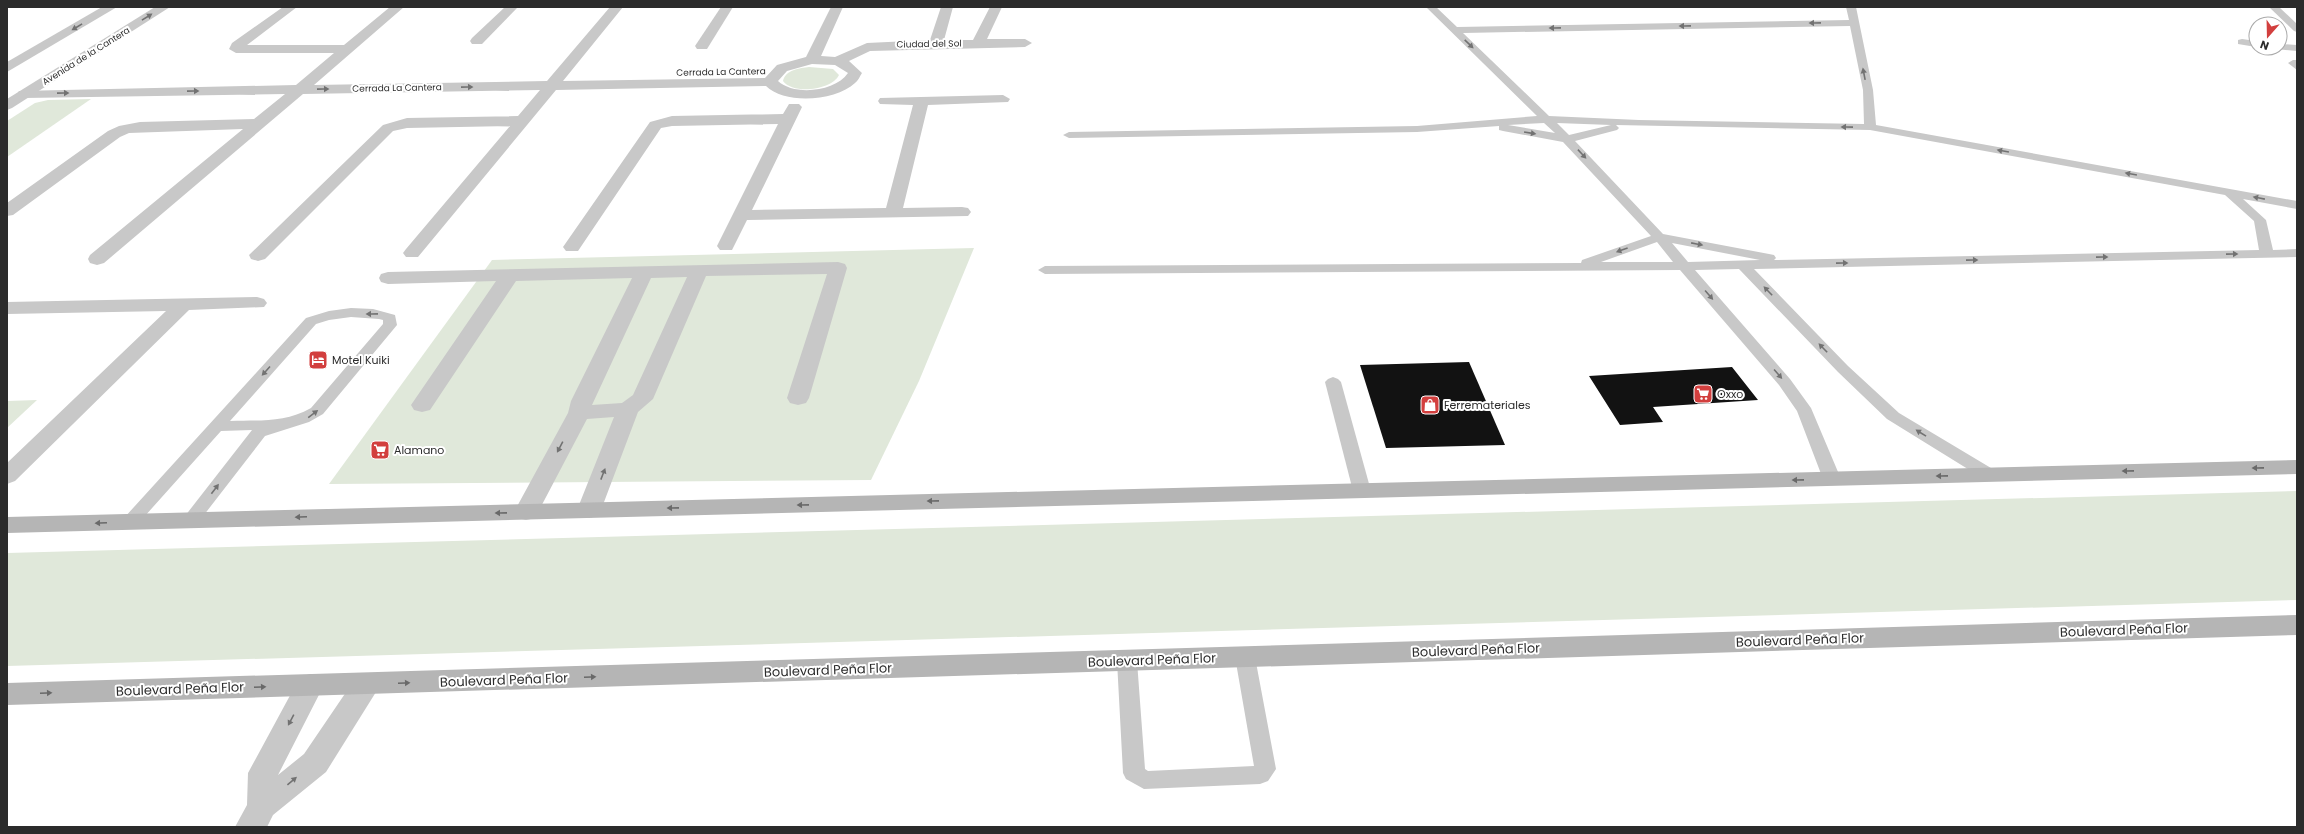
<svg xmlns="http://www.w3.org/2000/svg" width="2304" height="834" font-family="Poppins,sans-serif">
<style>
.green{fill:#e0e8da}
.building{fill:#121212}
.lines{fill:none;stroke-linecap:round;stroke-linejoin:round}
.service{fill:#c8c8c8;fill-rule:evenodd}
.minor{fill:#c8c8c8;fill-rule:evenodd}
.tertiary{fill:#c8c8c8;fill-rule:evenodd}
.secondary{fill:#b5b5b5;fill-rule:evenodd}
.oneway{fill:#727272}
.oneway2{fill:#696969}
.labels{text-anchor:middle;dominant-baseline:central;stroke-width:4;stroke-linejoin:round;paint-order:stroke}
.far-street-label{font-size:9px;fill:#2b2b2b;stroke:#fff}
.poi-label{font-size:11px;fill:#2b2b2b;stroke:#fff;text-anchor:start}
.near-street-label{font-size:13px;fill:#2b2b2b;stroke:#fff}
</style>
<rect width="100%" height="100%" fill="#fff"/>
<!-- green -->
<g class="green">
<path d="M809 67 833 69 839 75C832 90 793 95 783 81 785 70 800 68 809 67Z"/>
<path d="M91 99 7 157V121L35 103 48 100Z"/>
<path d="M974 248 919 381 871 480 329 484 492 260Z"/>
<path d="M37 400 7 428V401Z"/>
<path d="M2297 491V600L7 666V553Z"/>
</g>
<!-- building -->
<g class="building">
<path d="M1469 362 1505 445 1386 448 1360 365Z"/>
<path d="M1732 367 1758 400 1653 407 1663 422 1620 425 1589 376Z"/>
</g>
<g class="lines">
<!-- service -->
<g class="service">
<path d="M1426 7H1436L1457 27 1849 20 1846 7H1856L1873 90 1876 125 2297 201V209L2243 199 2266 220 2273 250 2297 249V257L1754 269 1848 366 1899 413 1996 471 1998 475 1996 479 1990 481 1984 479 1887 419 1838 372 1739 269 1695 270 1790 379 1811 408 1841 479 1838 483 1832 485 1826 483 1823 479 1797 411 1779 385 1680 270 1045 274 1038 270 1045 266 1581 263 1582 260 1651 236 1563 142 1503 131 1499 130V126L1417 132 1069 138 1063 135 1069 132 1417 126 1537 116ZM1850 26 1863 90 1864 124 1639 120 1549 116 1463 33ZM1544 123 1555 133 1508 125ZM1557 123 1611 125 1569 135ZM1616 125 1870 130 2225 195 2254 221 2259 250 1774 260 1776 258 1774 255 1769 254 1663 234 1575 141 1617 130 1619 128ZM1657 242 1673 262H1601ZM1672 243 1760 260 1688 262Z"/>
<path d="M2269 7H2279L2297 24V32L2294 31Z"/>
<path d="M2242 39 2256 41V47L2238 44V40Z"/>
<path d="M2280 44 2297 45V51L2276 49 2280 48Z"/>
<path d="M2293 60H2297V70L2288 63Z"/>
<path d="M351 308 373 309 395 315 397 325 323 414 309 422 265 436 197 524 191 526 185 524 182 520 185 516 252 430 221 431 136 526 130 528 124 526 121 522 124 518 306 318 329 311ZM351 317 379 319 383 320V324L311 408C284 423 260 420 230 421L316 324 329 320Z"/>
<path d="M1333 377 1338 379 1341 382 1371 491 1368 495 1362 497 1356 495 1353 491 1325 382 1328 379Z"/>
<path d="M1245 649 1252 652 1255 657 1276 769 1268 781 1260 784 1144 789 1126 779 1123 773 1117 661 1120 656 1127 653 1134 656 1137 661 1145 769 1148 771 1254 766 1235 657 1238 652Z"/>
</g>
<!-- minor -->
<g class="minor">
<path d="M283 7H297L247 45H344L390 7H404L314 85 547 81 610 7H623L563 81 765 78 777 65 806 57 831 7H843L821 56 835 57 867 43 930 40 941 7H953L944 40H973L990 7H1002L987 39H1025L1032 43 1025 47 870 51 849 61 862 73C860 76 858 81 855 83 836 101 785 105 766 86L556 90 418 257H406L403 253 406 249 510 126 407 128 393 131 265 259 258 261 251 259 249 255 383 125 407 118 518 116 540 90 303 94 104 263 97 265 90 263 88 259 90 255 243 129 129 133 120 137 13 215 7 216V203L108 131 119 126 140 122 254 119 285 94 24 98 19 97 17 94 19 91 296 85 334 53H236L229 49 232 43ZM812 64 835 65 848 73C835 92 794 96 778 81L787 71Z"/>
<path d="M505 7H518L482 44H472L470 41 472 38Z"/>
<path d="M721 7H733L707 49H697L695 46Z"/>
<path d="M1003 95 1010 99 1008 102 928 105 903 208 962 207 968 208 971 212 968 216 747 220 732 250H720L717 246 778 124 672 126 661 128 578 251H566L563 247 650 122 672 116 783 114 789 104H799L802 107 752 210 886 208 913 105 880 104 878 101 880 98Z"/>
<path d="M838 262 845 264 847 268 809 398 806 403 798 405 790 403 787 398 827 274 706 276 653 399 638 412 601 510 598 516 589 518 580 516 577 510 614 417 587 419 535 518 526 520 517 518 514 512 568 413 571 401 632 278 516 281 430 410 422 412 414 410 411 405 496 281 388 284 381 282 379 278 381 274 388 272ZM687 277 633 395 622 403 592 405 651 278Z"/>
<path d="M257 297 264 299 267 303 264 307 189 310 15 481 7 484V463L166 311 7 314V302Z"/>
<path d="M367 673 377 676 381 684 326 772 273 815 267 827H235L247 805 248 773 300 677 310 674 320 677 324 685 278 775 304 754 357 676Z"/>
</g>
<!-- tertiary -->
<g class="tertiary">
<path d="M102 7H117L7 72V62Z"/>
<path d="M155 7H170L12 108 7 110V99Z"/>
</g>
<!-- secondary -->
<g class="secondary">
<path d="M2297 460V474L7 533V517Z"/>
<path d="M2297 615V635L7 705V683Z"/>
</g>
</g>
<!-- one-way arrows -->
<defs><path id="oneway-solid" d="M-6-.8H1V-3.2L6.5 0L1 3.2V.8H-6Z"/></defs>
<g class="oneway">
<use href="#oneway-solid" transform="translate(147 17) rotate(-32)"/>
<use href="#oneway-solid" transform="translate(1815 23) rotate(179)"/>
<use href="#oneway-solid" transform="translate(1685 26) rotate(179)"/>
<use href="#oneway-solid" transform="translate(77 27) rotate(149)"/>
<use href="#oneway-solid" transform="translate(1555 28) rotate(179)"/>
<use href="#oneway-solid" transform="translate(1469 44) rotate(44)"/>
<use href="#oneway-solid" transform="translate(1864 74) rotate(-101)"/>
<use href="#oneway-solid" transform="translate(467 87) rotate(-1)"/>
<use href="#oneway-solid" transform="translate(323 89) rotate(-1)"/>
<use href="#oneway-solid" transform="translate(193 91) rotate(-1)"/>
<use href="#oneway-solid" transform="translate(63 93) rotate(-1)"/>
<use href="#oneway-solid" transform="translate(1847 127) rotate(-179)"/>
<use href="#oneway-solid" transform="translate(1530 133) rotate(9)"/>
<use href="#oneway-solid" transform="translate(2003 151) rotate(-170)"/>
<use href="#oneway-solid" transform="translate(1582 154) rotate(47)"/>
<use href="#oneway-solid" transform="translate(2131 174) rotate(-170)"/>
<use href="#oneway-solid" transform="translate(2259 198) rotate(-169)"/>
<use href="#oneway-solid" transform="translate(1697 244) rotate(11)"/>
<use href="#oneway-solid" transform="translate(1622 250) rotate(160)"/>
<use href="#oneway-solid" transform="translate(2232 254) rotate(-1)"/>
<use href="#oneway-solid" transform="translate(2102 257) rotate(-1)"/>
<use href="#oneway-solid" transform="translate(1972 260) rotate(-1)"/>
<use href="#oneway-solid" transform="translate(1842 263) rotate(-1)"/>
<use href="#oneway-solid" transform="translate(1768 291) rotate(-134)"/>
<use href="#oneway-solid" transform="translate(1709 295) rotate(49)"/>
<use href="#oneway-solid" transform="translate(372 314) rotate(179)"/>
<use href="#oneway-solid" transform="translate(1823 348) rotate(-134)"/>
<use href="#oneway-solid" transform="translate(266 371) rotate(132)"/>
<use href="#oneway-solid" transform="translate(1778 374) rotate(49)"/>
<use href="#oneway-solid" transform="translate(313 414) rotate(-37)"/>
<use href="#oneway-solid" transform="translate(1921 433) rotate(-148)"/>
<use href="#oneway-solid" transform="translate(560 447) rotate(118)"/>
<use href="#oneway-solid" transform="translate(603 474) rotate(-69)"/>
<use href="#oneway-solid" transform="translate(215 489) rotate(-53)"/>
<use href="#oneway-solid" transform="translate(291 720) rotate(118)"/>
<use href="#oneway-solid" transform="translate(292 781) rotate(-40)"/>
</g>
<g class="oneway2">
<use href="#oneway-solid" transform="translate(2258 468) rotate(179)"/>
<use href="#oneway-solid" transform="translate(2128 471) rotate(179)"/>
<use href="#oneway-solid" transform="translate(1942 476) rotate(179)"/>
<use href="#oneway-solid" transform="translate(1798 480) rotate(179)"/>
<use href="#oneway-solid" transform="translate(933 501) rotate(179)"/>
<use href="#oneway-solid" transform="translate(803 505) rotate(179)"/>
<use href="#oneway-solid" transform="translate(673 508) rotate(179)"/>
<use href="#oneway-solid" transform="translate(501 513) rotate(179)"/>
<use href="#oneway-solid" transform="translate(301 517) rotate(178)"/>
<use href="#oneway-solid" transform="translate(101 523) rotate(178)"/>
<use href="#oneway-solid" transform="translate(590 677) rotate(-2)"/>
<use href="#oneway-solid" transform="translate(404 683) rotate(-2)"/>
<use href="#oneway-solid" transform="translate(260 687) rotate(-2)"/>
<use href="#oneway-solid" transform="translate(46 693) rotate(-2)"/>
</g>
<!-- icons -->
<defs>
<g id="hotel-square" transform="scale(1)"><rect x="-9" y="-9" width="18" height="18" rx="4" fill="#d23f3e" stroke="#fff"/><path d="M-6-4.5h1.5V1H6V5H4.5V3h-9V5H-6ZM-4 0a1.8 1.8 0 1 1 3.6 0ZM.5 0V-2.5h3Q6-2.5 6 0Z" fill="#fff"/></g>
<g id="supermarket-square" transform="scale(1)"><rect x="-9" y="-9" width="18" height="18" rx="4" fill="#d23f3e" stroke="#fff"/><path d="M-6-5.5h2.5l.6 2H6L4.5 2H-2.5L-4.4-4H-6ZM-1.5 3.2a1.3 1.3 0 1 0 .1 0ZM3 3.2a1.3 1.3 0 1 0 .1 0Z" fill="#fff"/></g>
<g id="shop-square" transform="scale(1)"><rect x="-9" y="-9" width="18" height="18" rx="4" fill="#d23f3e" stroke="#fff"/><path d="M-5-2.5h2.3a2.7 3.5 0 0 1 5.4 0H5L5.5 6h-11ZM-1.5-2.5h3a1.5 2.3 0 0 0-3 0Z" fill="#fff"/></g>
</defs>
<g fill-rule="evenodd">
<use href="#hotel-square" x="318" y="360"/>
<use href="#supermarket-square" x="1703" y="394"/>
<use href="#shop-square" x="1430" y="405"/>
<use href="#supermarket-square" x="380" y="450"/>
</g>
<g class="labels">
<!-- far-street labels -->
<g class="far-street-label">
<text transform="translate(929 44) rotate(-1)">Ciudad del Sol</text>
<text transform="translate(86 56) rotate(-32)">Avenida de la Cantera</text>
<text transform="translate(721 72) rotate(-1)">Cerrada La Cantera</text>
<text transform="translate(397 88) rotate(-1)">Cerrada La Cantera</text>
</g>
<!-- poi labels -->
<g class="poi-label">
<text x="332" y="360">Motel Kuiki</text>
<text x="1717" y="394">Oxxo</text>
<text x="1444" y="405">Ferremateriales</text>
<text x="394" y="450">Alamano</text>
</g>
<!-- near-street labels -->
<g class="near-street-label">
<text transform="translate(2124 630) rotate(-2)">Boulevard Peña Flor</text>
<text transform="translate(1800 640) rotate(-2)">Boulevard Peña Flor</text>
<text transform="translate(1476 650) rotate(-2)">Boulevard Peña Flor</text>
<text transform="translate(1152 660) rotate(-2)">Boulevard Peña Flor</text>
<text transform="translate(828 670) rotate(-2)">Boulevard Peña Flor</text>
<text transform="translate(504 680) rotate(-2)">Boulevard Peña Flor</text>
<text transform="translate(180 689) rotate(-2)">Boulevard Peña Flor</text>
</g>
</g>
<!-- border -->
<rect width="2304" height="834" fill="none" stroke="#2b2b2b" stroke-width="16"/>
<!-- north arrow -->
<g transform="translate(2268 36) rotate(200)"><circle r="19" fill="#ffffff" stroke="#aaaaaa"/>
<path d="M0-3L7 15L0 10L-7 15Z" fill="#d23f3e"/>
<text y="-6" font-size="11" font-weight="bold" text-anchor="middle" fill="#2b2b2b">N</text>
</g>
</svg>
